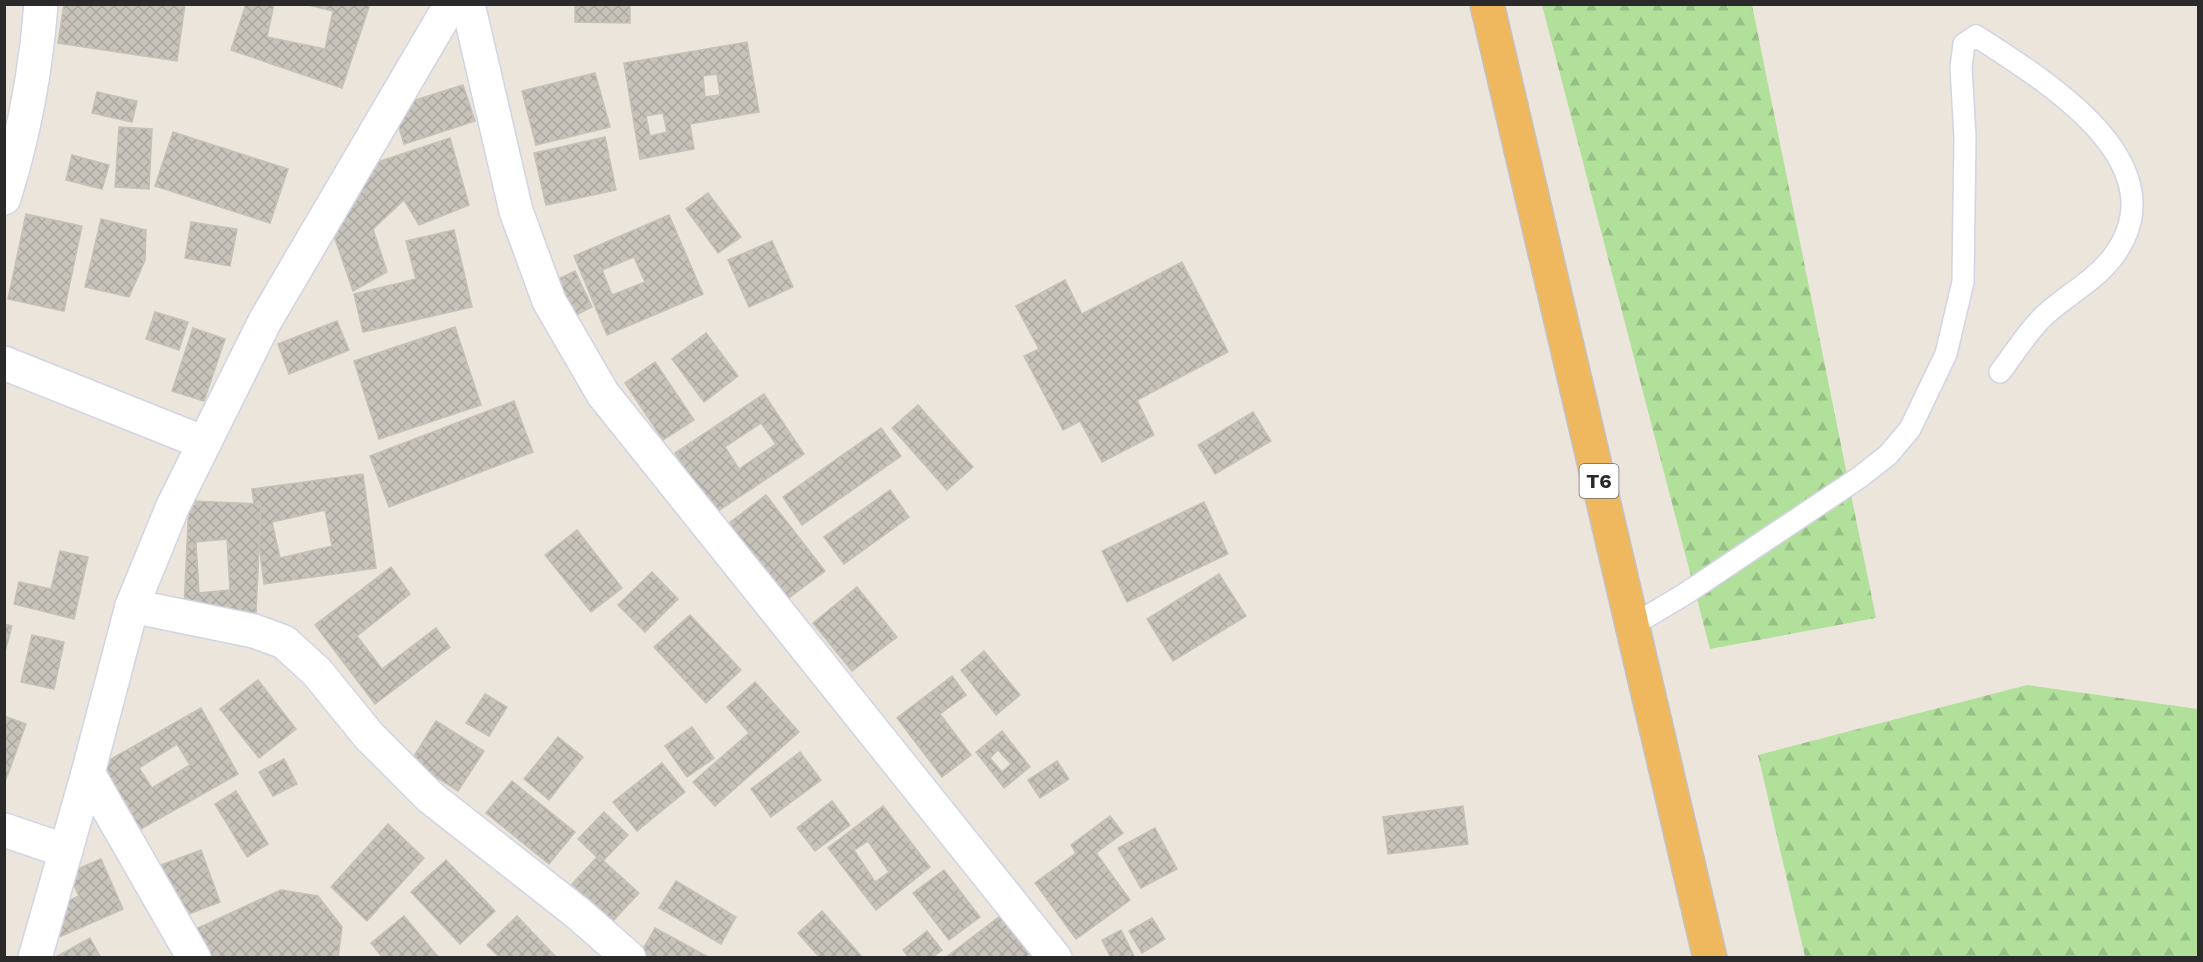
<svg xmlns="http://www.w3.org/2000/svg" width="2203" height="962" font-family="'Work Sans',sans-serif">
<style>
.forest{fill:url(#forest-firs)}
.building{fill:url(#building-cross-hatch);stroke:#c6c1b6;stroke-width:1.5;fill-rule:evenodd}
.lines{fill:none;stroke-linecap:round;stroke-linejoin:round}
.service-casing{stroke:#d1d4e2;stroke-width:24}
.minor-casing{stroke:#d1d4e2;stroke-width:36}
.trunk-casing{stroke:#c3c3c3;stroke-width:36}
.service{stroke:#fff;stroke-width:21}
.minor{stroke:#fff;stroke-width:33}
.trunk{stroke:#f0b85e;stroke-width:33}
.labels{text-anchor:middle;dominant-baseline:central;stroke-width:5;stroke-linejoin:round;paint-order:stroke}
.shield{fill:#fff;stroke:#6a6a6a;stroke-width:1.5}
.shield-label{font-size:20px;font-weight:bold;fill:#2a2a2a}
</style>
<defs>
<pattern id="forest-firs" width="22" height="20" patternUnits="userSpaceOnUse" patternTransform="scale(1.5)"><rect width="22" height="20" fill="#b1e09b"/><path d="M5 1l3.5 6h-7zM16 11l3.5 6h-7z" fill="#98c086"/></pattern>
<pattern id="building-cross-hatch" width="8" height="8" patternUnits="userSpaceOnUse" patternTransform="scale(1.5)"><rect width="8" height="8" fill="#c7c3bb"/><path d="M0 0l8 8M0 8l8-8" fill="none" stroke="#aba8a1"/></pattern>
</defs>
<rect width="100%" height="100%" fill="#ebe5dc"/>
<!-- forest -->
<g class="forest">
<path d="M1542 5H1752L1876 618 1710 649Z"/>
<path d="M2027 685 2198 709V957H1805L1758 755Z"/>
</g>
<!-- building -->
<g class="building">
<path d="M64 4H185L177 61 58 43Z"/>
<path d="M246 4H274L267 37 325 49 333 11 304 4H370L342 88 231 50Z"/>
<path d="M575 4H630V23L575 22Z"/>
<path d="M747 42 759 112 690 124 694 149 640 159 624 63ZM717 74 720 95 705 97 703 76ZM663 113 667 132 650 136 646 116Z"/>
<path d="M595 73 610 127 536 145 522 91Z"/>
<path d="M463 85 475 121 404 144 393 107Z"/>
<path d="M97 92 137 101 132 122 92 113Z"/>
<path d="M119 127 152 129 149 189 115 187Z"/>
<path d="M173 132 288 169 270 223 155 186Z"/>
<path d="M605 137 616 190 546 205 534 153Z"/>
<path d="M450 138 469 205 419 225 404 200 373 229 387 272 353 291 331 227 378 162Z"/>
<path d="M72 155 109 165 102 189 66 180Z"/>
<path d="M708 193 741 237 718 253 686 209Z"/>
<path d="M26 214 82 226 64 311 8 299Z"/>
<path d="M669 215 703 294 607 335 574 256ZM634 257 645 282 612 295 602 270Z"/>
<path d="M101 219 146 230 145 260 129 297 85 287Z"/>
<path d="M191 222 237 229 230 266 185 258Z"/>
<path d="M454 230 472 307 363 332 354 294 416 279 406 241Z"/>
<path d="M772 241 793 287 749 307 728 260Z"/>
<path d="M1182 262 1228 352 1137 400 1154 435 1102 462 1080 421 1063 430 1024 356 1039 349 1016 306 1065 280 1082 314Z"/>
<path d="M575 271 592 307 566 320 548 284Z"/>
<path d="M155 312 188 322 179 350 146 339Z"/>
<path d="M337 321 349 350 289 374 278 344Z"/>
<path d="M455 327 481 405 379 439 354 361Z"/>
<path d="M193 328 225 339 204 401 172 391Z"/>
<path d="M706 333 738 376 704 402 672 359Z"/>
<path d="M655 362 694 420 663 440 625 383Z"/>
<path d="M764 394 804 454 715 513 675 453ZM761 423 776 444 739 469 725 447Z"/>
<path d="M514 401 533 452 389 507 370 456Z"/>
<path d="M918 405 973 467 947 490 892 428Z"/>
<path d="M1253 412 1271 441 1215 474 1198 445Z"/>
<path d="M881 428 901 456 802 525 783 497Z"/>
<path d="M363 474 376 568 264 584 252 489ZM325 510 332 546 280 558 272 522Z"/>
<path d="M890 490 909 517 844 564 824 537Z"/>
<path d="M766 495 825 571 778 606 720 530Z"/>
<path d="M189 501 261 504 256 613 184 610ZM227 539 230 590 199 593 196 542Z"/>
<path d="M1204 502 1228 554 1127 602 1102 551Z"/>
<path d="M577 530 622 588 591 612 545 555Z"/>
<path d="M60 551 88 557 74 619 14 604 19 582 51 589Z"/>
<path d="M391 567 410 594 357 636 382 669 436 628 450 647 375 704 315 625Z"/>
<path d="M652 572 678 599 645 632 618 605Z"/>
<path d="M1219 574 1246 616 1173 661 1147 619Z"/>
<path d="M857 587 897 637 852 671 813 623Z"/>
<path d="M690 615 741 670 706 703 654 647Z"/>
<path d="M4 624 12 626 4 655Z"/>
<path d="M32 635 64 642 54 689 21 682Z"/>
<path d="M984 651 1020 695 996 715 961 670Z"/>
<path d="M952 676 966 695 940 714 971 755 942 777 897 718Z"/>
<path d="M258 680 296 729 259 758 220 709Z"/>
<path d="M755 682 799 732 715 806 693 782 749 733 727 707Z"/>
<path d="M485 694 507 707 489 736 466 723Z"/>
<path d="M201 708 238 774 134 833 97 767ZM177 744 190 765 152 788 139 768Z"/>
<path d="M4 716 26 724 4 785Z"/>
<path d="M436 721 484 751 458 791 411 761Z"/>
<path d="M692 727 714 758 687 777 665 746Z"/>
<path d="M1002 731 1030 767 1004 788 976 752ZM998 750 1011 764 1002 772 990 758Z"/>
<path d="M558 737 583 757 549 800 524 779Z"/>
<path d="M800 752 821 780 771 817 751 789Z"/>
<path d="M284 759 297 784 273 796 259 772Z"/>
<path d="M1057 761 1069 779 1040 798 1028 780Z"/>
<path d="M662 763 685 792 637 831 613 802Z"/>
<path d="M512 781 575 832 549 864 486 813Z"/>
<path d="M236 791 268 844 247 857 215 804Z"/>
<path d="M832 801 850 825 815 851 797 828Z"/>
<path d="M883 806 930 867 876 910 828 848ZM868 841 889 872 875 882 854 850Z"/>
<path d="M1463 806 1468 844 1388 854 1383 817Z"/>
<path d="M604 812 628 835 602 862 578 839Z"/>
<path d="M1110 816 1123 833 1096 853 1130 900 1076 939 1035 883 1076 853 1071 845Z"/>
<path d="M388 824 424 858 367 921 331 887Z"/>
<path d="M1155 828 1177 869 1141 888 1118 848Z"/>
<path d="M201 850 220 902 173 920 153 868Z"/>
<path d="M598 856 639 893 613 921 572 884Z"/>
<path d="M101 859 123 909 57 938 45 911 79 896 68 873Z"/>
<path d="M446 860 495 911 460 944 411 892Z"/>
<path d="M944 870 980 917 949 940 913 893Z"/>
<path d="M676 881 736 917 721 944 659 908Z"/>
<path d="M281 890 318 896 342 927 338 958H203L189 932Z"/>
<path d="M822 911 863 958H820L798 933Z"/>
<path d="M404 916 439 958H383L371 943Z"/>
<path d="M517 916 557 958H500L487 945Z"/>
<path d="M1000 916 1029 954 1025 958H945Z"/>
<path d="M1152 918 1165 939 1142 953 1129 931Z"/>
<path d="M655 928 710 958H638Z"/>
<path d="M1121 930 1135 958H1111L1102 940Z"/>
<path d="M927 931 942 950 931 958H909L903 950Z"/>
<path d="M90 938 101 958H54Z"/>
</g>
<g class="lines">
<!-- service casing -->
<g class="service-casing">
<path id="service" d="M1633 625 1685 594 1860 477 1888 455 1910 429 1946 354 1963 282 1965 137 1961 67 1964 44 1976 36C2044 80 2184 164 2112 258 2093 282 2067 295 2046 314 2028 330 2015 353 2000 372"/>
</g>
<!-- minor casing -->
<g class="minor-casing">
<g id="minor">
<path d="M468 4 516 211 549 301 603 394 1055 958"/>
<path d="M4 198C24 135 36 70 41 4"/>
<path d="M4 363 202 442"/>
<path d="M132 606 254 631 284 642 317 672 369 736 430 797 579 914 629 958"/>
<path d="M88 773 194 958"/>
<path d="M4 830 66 851"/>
<path d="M35 958 88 773 132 606 173 506 265 321 451 4"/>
</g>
</g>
<!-- trunk casing -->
<g class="trunk-casing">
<path id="trunk" d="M1487 4 1710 958"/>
</g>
<!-- service -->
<use href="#service" class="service"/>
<!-- minor -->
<use href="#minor" class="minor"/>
<!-- trunk -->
<use href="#trunk" class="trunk"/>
</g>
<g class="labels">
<!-- shield labels -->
<rect class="shield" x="1579.5" y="464" width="39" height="34" rx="4.5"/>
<g class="shield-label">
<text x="1599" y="481">T6</text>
</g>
</g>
<!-- border -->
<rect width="2203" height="962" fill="none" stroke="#2a2a2a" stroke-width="12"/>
</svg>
